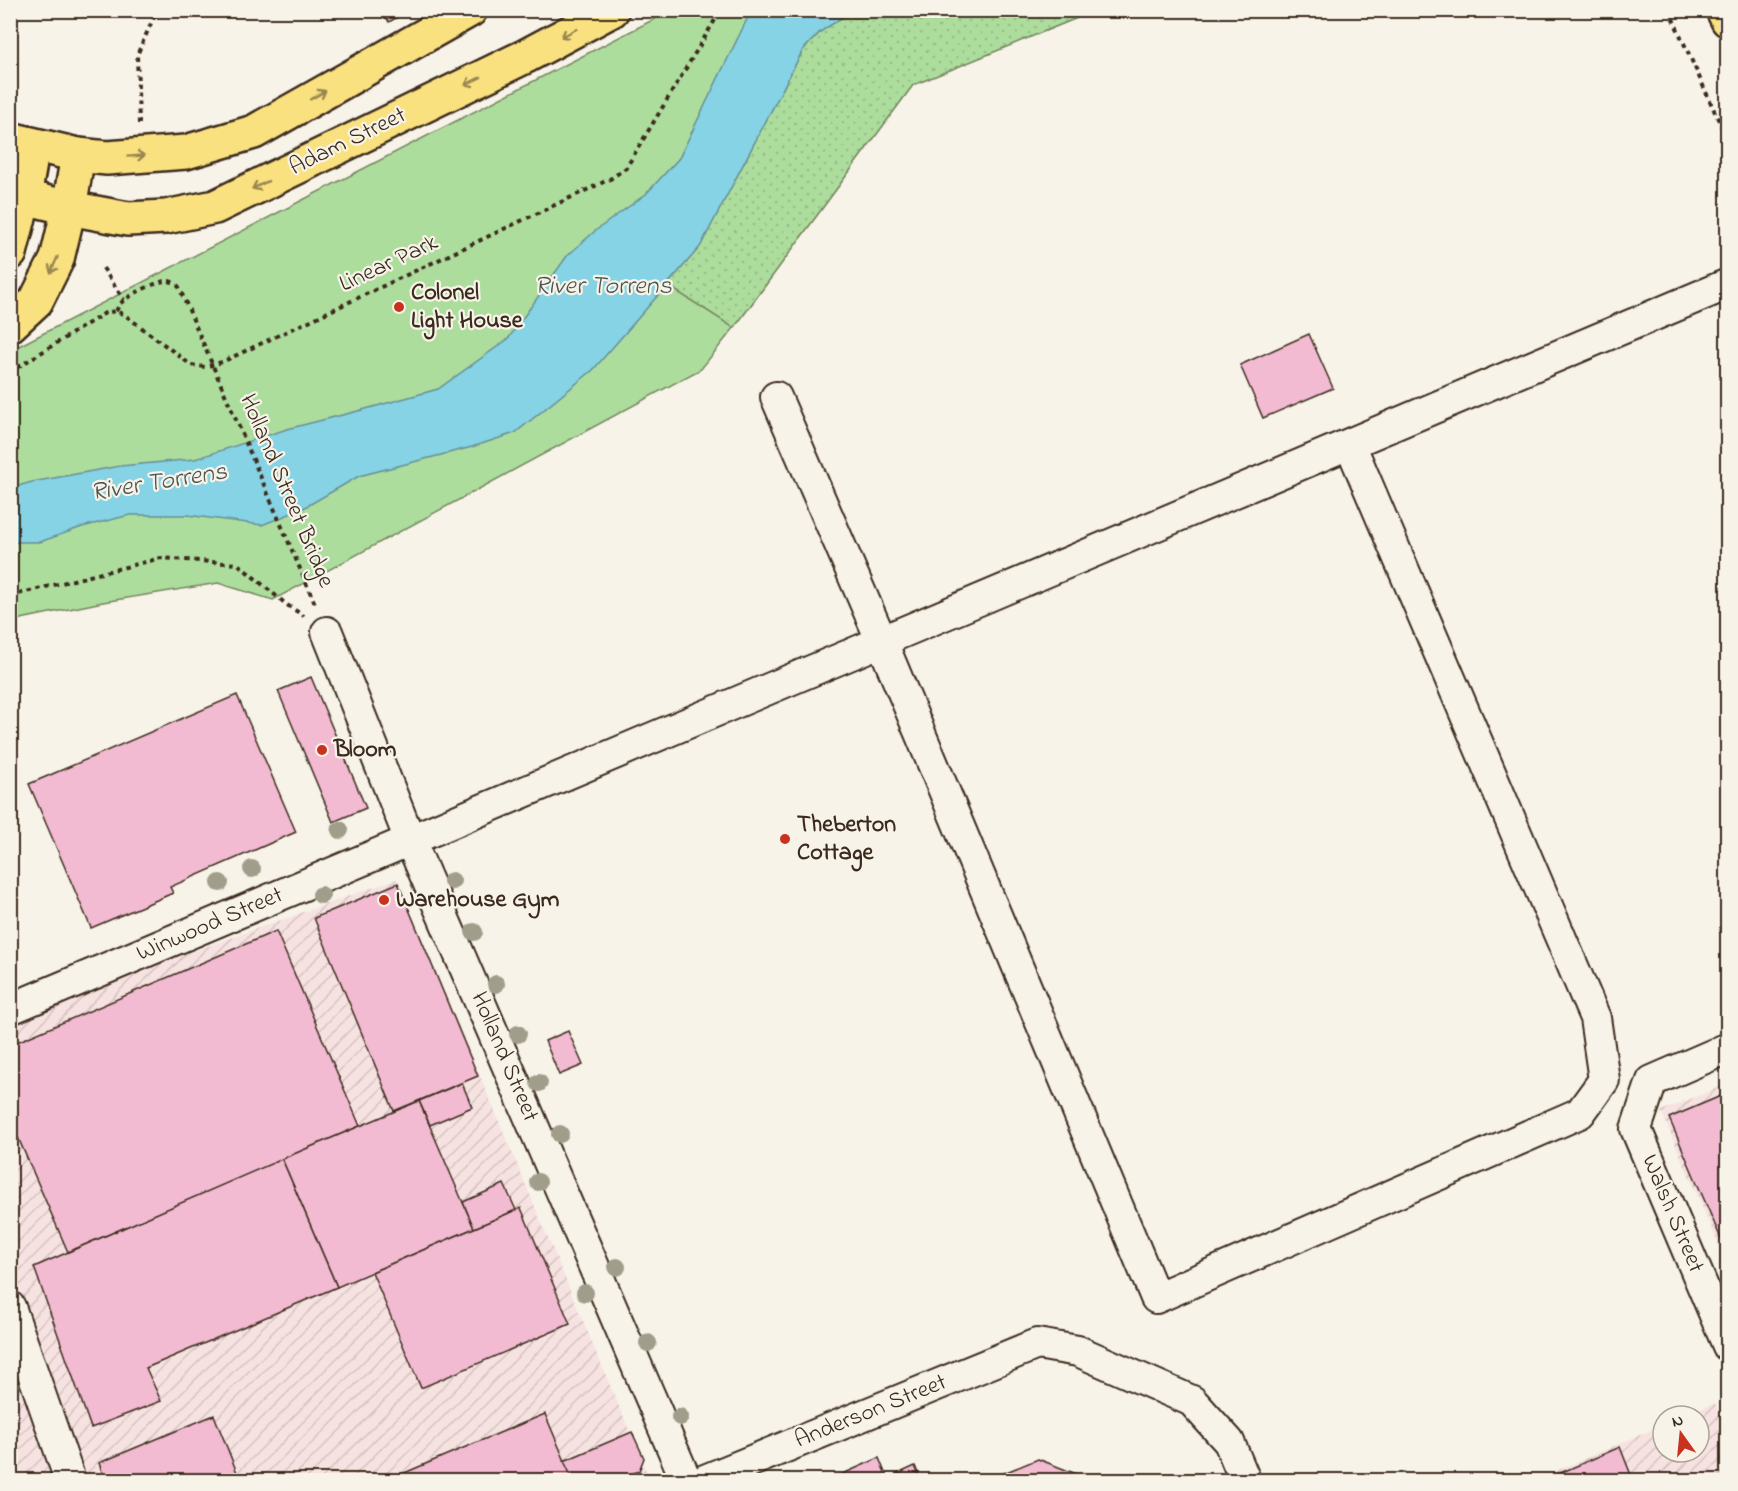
<svg xmlns="http://www.w3.org/2000/svg" width="1738" height="1491" font-family="'Indie Flower',sans-serif">
<style>
.industrial{fill:url(#industrial-furrows)}
.park{fill:#addd9d;stroke:#74845e;stroke-width:1.5}
.garden{fill:url(#garden-dots);stroke:#74845e;stroke-width:1.5}
.water{fill:#85d3e4;stroke:#678f95;stroke-width:1.5}
.building{fill:#f3bbd1;stroke:#3b2a1e;stroke-width:1.5}
.lines{fill:none;stroke-linecap:round;stroke-linejoin:round}
.minor-casing{stroke:#3b2a1e;stroke-width:34}
.major-casing{stroke:#3b2a1e;stroke-width:38}
.highway-casing{stroke:#3b2a1e;stroke-width:38}
.path{stroke:#3b2a1e;stroke-width:4;stroke-dasharray:4.5 4.5;stroke-linecap:butt}
.minor{stroke:#f7f3e8;stroke-width:30}
.major{stroke:#fae180;stroke-width:33}
.highway{stroke:#fae180;stroke-width:33}
.tree{fill:#a09d8a}
.oneway{stroke:#9a864f}
.poi-dot{fill:#c8321e;stroke:#f7f3e8;stroke-width:2}
.labels{text-anchor:middle;dominant-baseline:central;stroke-width:4.5;stroke-linejoin:round;paint-order:stroke}
.street-label{font-size:24px;fill:#3b2a1e;stroke:#f7f3e8}
.poi-label{font-size:24px;font-weight:bold;fill:#3b2a1e;stroke:#f7f3e8;text-anchor:start}
.water-label{font-size:26px;font-style:italic;fill:#4e5450;stroke:#f7f3e8}
</style>
<defs>
<pattern id="industrial-furrows" width="10" height="10" patternUnits="userSpaceOnUse" patternTransform="scale(1.5)"><rect width="10" height="10" fill="#f6e2e1"/><path d="M-1 1l2-2M0 10L10 0M9 11l2-2" fill="none" stroke="#d4c2c1"/></pattern>
<pattern id="garden-dots" width="8" height="8" patternUnits="userSpaceOnUse" patternTransform="scale(1.5)"><rect width="8" height="8" fill="#addd9d"/><path d="M2 2h.1M6 6h.1" fill="none" stroke="#96be87" stroke-width="1.8" stroke-linecap="round"/></pattern>
</defs>
<rect width="100%" height="100%" fill="#f7f3e8"/>
<filter id="ink" filterUnits="userSpaceOnUse"><feTurbulence type="fractalNoise" baseFrequency=".0167" numOctaves="2"/><feDisplacementMap in="SourceGraphic" scale="12" xChannelSelector="R" yChannelSelector="G"/><feConvolveMatrix kernelMatrix="1 2 1 2 8 2 1 2 1" color-interpolation-filters="sRGB"/></filter>
<g filter="url(#ink)">
<!-- industrial -->
<g class="industrial">
<path d="M397 879 649 1478 644 1480H11L10 1016Z"/>
<path d="M1727 1084V1264L1661 1111Z"/>
<path d="M1715 1403 1727 1432V1480H1535L1663 1425V1452H1699V1416H1684Z"/>
</g>
<!-- park -->
<path class="park" d="M670 11H1094L913 85 734 328 701 369 273 600 218 583 103 602 11 621V350Z"/>
<!-- garden -->
<path class="garden" d="M852 10 1094 11 913 85 734 328 667 285 700 246 803 50 820 32Z"/>
<!-- water -->
<path class="water" d="M751 11H852L820 32 803 50 700 247 593 370 515 433 472 447 359 476 302 509 262 525 187 515H130L82 527 40 542H11V488L32 482 120 466 195 459 287 429 362 410 438 389 508 339 567 256 595 231 646 194 679 158Z"/>
<!-- building -->
<g class="building">
<path d="M382 10H410L389 22Z"/>
<path d="M1309 334 1333 388 1263 418 1240 365Z"/>
<path d="M311 677 366 808 333 822 278 691Z"/>
<path d="M237 695 296 832 170 887 173 893 91 928 29 784Z"/>
<path d="M398 883 478 1076 394 1111 314 918Z"/>
<path d="M276 931 360 1126 68 1252 10 1119V1045Z"/>
<path d="M568 1031 583 1065 559 1075 545 1041Z"/>
<path d="M462 1083 472 1107 430 1125 419 1101Z"/>
<path d="M1728 1093V1255L1669 1118Z"/>
<path d="M419 1101 474 1228 337 1287 282 1159Z"/>
<path d="M282 1159 337 1287 146 1368 161 1401 91 1428 34 1267Z"/>
<path d="M504 1184 516 1210 474 1228 463 1202Z"/>
<path d="M521 1208 570 1324 421 1388 372 1272Z"/>
<path d="M545 1414 573 1480H388L449 1454Z"/>
<path d="M214 1415 240 1480H105L99 1463Z"/>
<path d="M632 1432 644 1458 639 1471 616 1480H573L564 1461Z"/>
<path d="M1620 1447 1633 1480H1544Z"/>
<path d="M879 1458 888 1480H829Z"/>
<path d="M1038 1459 1092 1480H987Z"/>
<path d="M915 1466 921 1480H888L887 1479Z"/>
</g>
<g class="lines">
<!-- minor casing -->
<g class="minor-casing">
<g id="minor">
<path d="M776 397 882 642 1156 1298 1580 1113 1604 1080 1595 1018 1350 444"/>
<path d="M327 632 410 840 686 1480"/>
<path d="M10 1009 1728 284"/>
<path d="M1728 1048 1652 1081 1636 1129 1728 1346"/>
<path d="M10 1307 70 1480"/>
<path d="M705 1480 1037 1344 1078 1351 1192 1401 1229 1442 1245 1480"/>
</g>
</g>
<!-- major casing -->
<g class="major-casing">
<g id="major">
<path d="M10 139 78 155 107 158 186 152 254 132 470 10"/>
<path d="M10 192 24 197 69 208 128 219 166 217 215 207 526 56 612 10"/>
<path d="M10 253 24 197 33 146"/>
<path d="M10 325 36 301 57 259 69 208 78 155"/>
</g>
</g>
<!-- highway casing -->
<g class="highway-casing">
<path id="highway" d="M1723 10 1728 20"/>
</g>
<!-- path -->
<g class="path">
<path d="M1669 10 1728 141"/>
<path d="M139 124 137 55 157 10"/>
<path d="M103 268 124 300"/>
<path d="M116 311C117 310 119 304 121 303 127 296 158 281 166 281 171 280 176 284 179 287L316 606"/>
<path d="M10 372 105 313 116 311 125 315 191 365 205 367 222 362 610 179 626 168 721 10"/>
<path d="M10 596 161 558 238 564 287 605 304 616"/>
</g>
<!-- minor -->
<use href="#minor" class="minor"/>
<!-- major -->
<use href="#major" class="major"/>
<!-- highway -->
<use href="#highway" class="highway"/>
</g>
<!-- trees -->
<g class="tree">
<circle cx="340" cy="830" r="9"/>
<circle cx="252" cy="869" r="9"/>
<circle cx="452" cy="881" r="9"/>
<circle cx="220" cy="883" r="9"/>
<circle cx="321" cy="895" r="9"/>
<circle cx="474" cy="932" r="9"/>
<circle cx="496" cy="984" r="9"/>
<circle cx="518" cy="1034" r="9"/>
<circle cx="539" cy="1083" r="9"/>
<circle cx="560" cy="1134" r="9"/>
<circle cx="538" cy="1182" r="9"/>
<circle cx="617" cy="1267" r="9"/>
<circle cx="585" cy="1293" r="9"/>
<circle cx="648" cy="1343" r="9"/>
<circle cx="680" cy="1417" r="9"/>
</g>
<!-- one-way arrows -->
<defs><path id="oneway-shaft" d="M-6 0H5M1.5-3L5.5 0L1.5 3" fill="none" stroke-width="1.6" stroke-linecap="round" stroke-linejoin="round" transform="scale(1.5)"/></defs>
<g class="oneway">
<use href="#oneway-shaft" transform="translate(569 33) rotate(152)"/>
<use href="#oneway-shaft" transform="translate(473 81) rotate(154)"/>
<use href="#oneway-shaft" transform="translate(318 95) rotate(-29)"/>
<use href="#oneway-shaft" transform="translate(136 156) rotate(-4)"/>
<use href="#oneway-shaft" transform="translate(260 185) rotate(154)"/>
<use href="#oneway-shaft" transform="translate(54 265) rotate(114)"/>
</g>
</g>
<!-- markers -->
<g class="poi-dot">
<circle cx="399" cy="307" r="6"/>
<circle cx="322" cy="750" r="6"/>
<circle cx="785" cy="839" r="6"/>
<circle cx="384" cy="900" r="6"/>
</g>
<g class="labels">
<!-- street labels -->
<g class="street-label">
<text transform="translate(348 142) rotate(-26)">Adam Street</text>
<text transform="translate(389 264) rotate(-25)">Linear Park</text>
<text transform="translate(286 491) rotate(67)">Holland Street Bridge</text>
<text transform="translate(210 925) rotate(-23)">Winwood Street</text>
<text transform="translate(504 1057) rotate(67)">Holland Street</text>
<text transform="translate(1672 1214) rotate(67)">Walsh Street</text>
<text transform="translate(871 1412) rotate(-22)">Anderson Street</text>
</g>
<!-- poi labels -->
<g class="poi-label">
<text x="411" y="293">Colonel<tspan x="411" dy="28">Light House</tspan></text>
<text x="334" y="750">Bloom</text>
<text x="797" y="825">Theberton<tspan x="797" dy="28">Cottage</tspan></text>
<text x="396" y="900">Warehouse Gym</text>
</g>
<!-- water labels -->
<g class="water-label">
<text x="603" y="287">River Torrens</text>
<text transform="translate(159 483) rotate(-9)">River Torrens</text>
</g>
</g>
<!-- margin -->
<rect width="1738" height="1491" fill="none" stroke="#f7f3e8" stroke-width="36"/>
<rect x="18" y="18" width="1702" height="1455" fill="none" stroke="#3b2a1e" stroke-width="2" filter="url(#ink)"/>
<!-- north arrow -->
<g transform="translate(1681 1434) rotate(345)"><circle r="28" fill="#f7f3e8" stroke="#aca397" stroke-width="1.5"/>
<path d="M0-4.5L10 22L0 15L-10 22Z" fill="#c8321e"/>
<text y="-9" font-size="16" font-weight="bold" text-anchor="middle" fill="#3b2a1e">N</text>
</g>
</svg>
